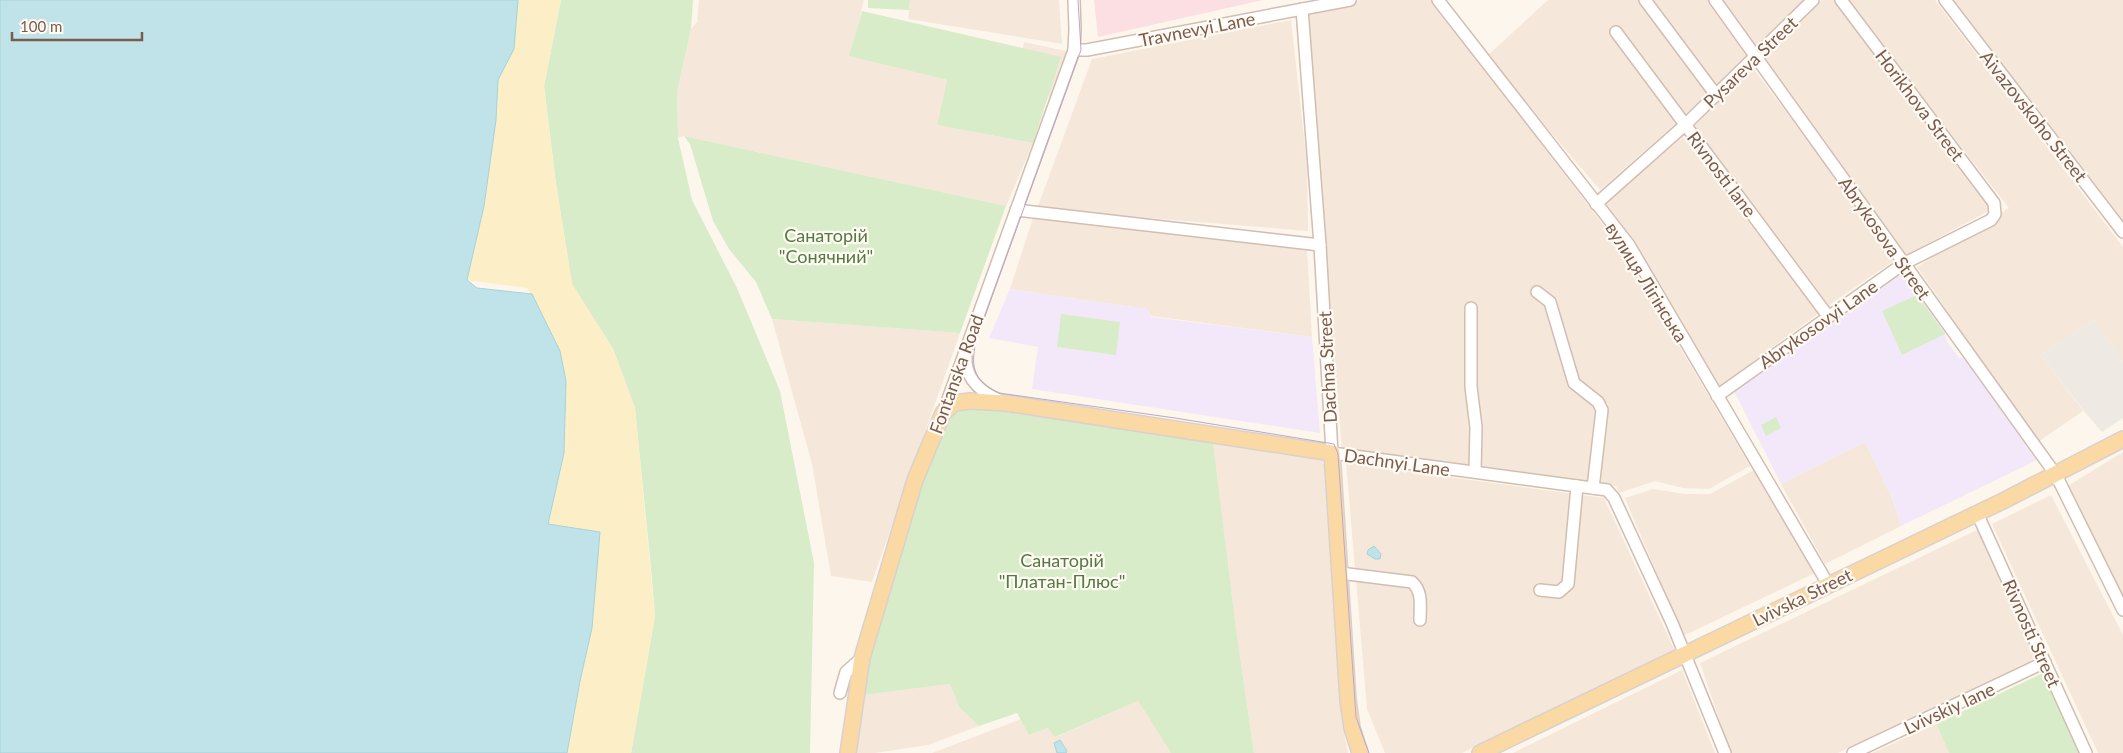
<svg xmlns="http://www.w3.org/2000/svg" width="2123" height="753" font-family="Lato,sans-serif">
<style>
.residential{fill:#f5e8da}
.industrial{fill:#efe9e4}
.education{fill:#f3e8fa}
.medical{fill:#fbdfe3}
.green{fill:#d8ecc9}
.sand{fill:#fcefc7}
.water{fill:#bfe3e8;stroke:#a5d3da}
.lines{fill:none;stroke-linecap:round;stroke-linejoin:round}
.minor-casing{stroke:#d1beb0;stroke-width:14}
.major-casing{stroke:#dad1cd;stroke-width:18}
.minor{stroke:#fff;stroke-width:11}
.major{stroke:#fbd9a5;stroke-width:15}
.tram{stroke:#b9a8c9;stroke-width:1}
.labels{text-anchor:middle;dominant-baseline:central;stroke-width:4.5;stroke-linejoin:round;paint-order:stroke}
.street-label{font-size:18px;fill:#7a5c4d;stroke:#fffaf3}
.park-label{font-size:18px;fill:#537a41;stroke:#fffaf3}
</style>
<rect width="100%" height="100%" fill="#fdf6ec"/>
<!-- residential -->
<g class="residential">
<path d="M699 0H864L850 56 947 80 937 125 1033 143 1006 206 684 136 678 138 677 92 691 29 697 22Z"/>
<path d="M910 0H1059L1062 44 908 19Z"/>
<path d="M1361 0H1431L1621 248 1750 466 1709 489 1683 488 1655 481 1619 493 1616 486 1597 485 1608 404 1579 385 1554 299 1536 288 1531 292 1548 304 1573 390 1598 407 1589 483 1342 450 1306 10Z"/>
<path d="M1548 0H1638L1710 93 1600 190 1486 57Z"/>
<path d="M1648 0H1711L1752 56 1717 90Z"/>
<path d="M1719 0H1806L1757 51Z"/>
<path d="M1822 0H1838L1996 207 1906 255 1764 59Z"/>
<path d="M1846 0H1935L2123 247V362L2094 320 2041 355 2083 411 2038 442 1917 267 2009 208Z"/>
<path d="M1951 0H2123V221Z"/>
<path d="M1291 20 1307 164 1308 231 1037 209 1092 59Z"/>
<path d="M1024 42 1075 53 1060 99 1014 91Z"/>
<path d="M1752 67 1898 258 1829 305 1694 127Z"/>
<path d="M1683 137 1819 313 1719 387 1631 238 1604 205Z"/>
<path d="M1034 215 1307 249 1312 337 1151 316 1147 309 1010 289Z"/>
<path d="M772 319 960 333 872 582 831 576 812 464Z"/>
<path d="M1213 442 1320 457 1326 468 1341 714 1348 753H1254L1237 636Z"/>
<path d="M1865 442 1892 498 1901 526 1825 564 1781 484Z"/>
<path d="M2123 452V597L2066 487Z"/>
<path d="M1346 463 1604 498 1675 651 1462 753H1385L1367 709Z"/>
<path d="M1754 470 1815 573 1683 636 1625 498 1653 489 1685 494H1710Z"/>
<path d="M2051 495 2123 635V753H2098L1992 524Z"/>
<path d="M1977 530 2038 657 1838 753H1731L1700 663Z"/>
<path d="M1682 670 1715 753H1513Z"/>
<path d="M950 684 959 707 979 726 928 745 875 753H856L864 695Z"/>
<path d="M1138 701 1171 753H932L1021 719 1029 735 1048 728 1056 737Z"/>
<path d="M1936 724 1949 753H1872Z"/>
</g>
<!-- industrial -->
<path class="industrial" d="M2094 320 2123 362V418L2102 432 2083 410 2041 355Z"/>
<!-- education -->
<g class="education">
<path d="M1902 272 1945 333 1947 342 1959 358H1963L1994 396 2039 459 1901 526 1892 498 1865 442 1781 484 1734 391Z"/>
<path d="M1010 289 1147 309 1151 317 1312 337 1320 433 1032 389 1038 347 989 338Z"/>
</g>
<!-- medical -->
<path class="medical" d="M1094 0H1263L1098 37Z"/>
<!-- green -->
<g class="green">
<path d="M561 0H693L691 29 677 92 678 138 692 200 737 288 780 391 814 563 810 753H631L655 616 651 568 635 408 613 349 572 284 556 184 544 86Z"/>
<path d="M868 0H910L909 10 868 8Z"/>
<path d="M862 11 1061 57 1033 143 937 125 947 80 849 56Z"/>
<path d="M684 136 1006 206 960 333 772 319 756 282 729 249 713 221 690 144Z"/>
<path d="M1917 295 1945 334 1902 355 1882 311Z"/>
<path d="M1061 314 1120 322 1116 355 1057 347Z"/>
<path d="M964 406 1213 442 1237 636 1254 753H1171L1138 701 1055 737 1048 728 1029 735 1017 713 979 726 959 707 950 684 864 695V680L920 486 951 409Z"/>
<path d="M1776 417 1781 428 1766 436 1761 425Z"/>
<path d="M2045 672 2080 753H1949L1936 724Z"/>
</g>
<!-- sand -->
<path class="sand" d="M518 0H561L544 86 556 184 572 284 613 349 635 408 655 616 631 753H567L580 681 592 628 599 532 548 524 564 453 550 329 527 288 466 280 484 206 496 120 498 80 514 49Z"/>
<!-- water -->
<g class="water">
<path d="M0 0H518L514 49 498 80 496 120 484 206 467 280 477 288 532 294 560 351 566 381 564 453 548 524 600 532 592 628 580 681 567 753H0Z"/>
<path d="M1374 546 1381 554 1380 559H1375L1367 554 1368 550Z"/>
<path d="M1060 740 1067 751 1066 753H1057L1054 743Z"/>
</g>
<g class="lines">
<!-- minor casing -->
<g class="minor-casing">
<g id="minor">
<path d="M1438 0 1629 245 1828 584"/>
<path d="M1645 0 1716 95"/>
<path d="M1715 0 2056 475 2123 610"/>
<path d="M1945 0 2123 232"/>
<path d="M1302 9 1320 245 1332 453 1607 490 1614 498 1672 623 1725 753"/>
<path d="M1616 32 1828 316"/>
<path d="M1074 50H1087L1350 0"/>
<path d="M1596 204 1685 125 1813 0"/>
<path d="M1016 210 1320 245"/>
<path d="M1537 292 1550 302 1574 383 1598 402 1602 410 1593 488"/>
<path d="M1471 308V387L1476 427 1475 472"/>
<path d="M966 354C964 378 979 391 999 400"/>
<path d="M1717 396 1903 264 1991 220 1995 214 1994 203 1841 0"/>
<path d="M943 413 1074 50 1075 29 1074 0"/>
<path d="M1977 513 2086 753"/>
<path d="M1340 573 1412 582C1423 592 1420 606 1420 620"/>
<path d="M1540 590 1559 592 1568 584 1577 486"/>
<path d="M840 693 846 672 862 658"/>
<path d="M1853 753 2045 662"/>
</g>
</g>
<!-- major casing -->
<g class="major-casing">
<g id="major">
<path d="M848 753 862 658 915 480 943 413 954 403 970 401 1006 403 1332 453 1348 700 1352 728 1360 753"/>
<path d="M1480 753 2003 501 2123 439"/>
</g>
</g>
<!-- minor -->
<use href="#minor" class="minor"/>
<!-- major -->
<use href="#major" class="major"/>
<!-- tram -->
<path class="tram" d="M1078 0 1081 50 977 338C970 364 972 381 999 393L1175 418 1334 444 1338 454 1356 717 1369 753"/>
</g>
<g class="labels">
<!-- street labels -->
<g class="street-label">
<text transform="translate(1197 29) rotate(-11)">Travnevyi Lane</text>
<text transform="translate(1750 62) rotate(-44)">Pysareva Street</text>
<text transform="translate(1920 105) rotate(53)">Horikhova Street</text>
<text transform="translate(2034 116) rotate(52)">Aivazovskoho Street</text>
<text transform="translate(1722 174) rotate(53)">Rivnosti lane</text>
<text transform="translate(1885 238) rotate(55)">Abrykosova Street</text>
<text transform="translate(1647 282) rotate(58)">вулиця Лігінська</text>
<text transform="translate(1818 324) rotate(-35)">Abrykosovyi Lane</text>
<text transform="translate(1327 367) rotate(-93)">Dachna Street</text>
<text transform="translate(956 374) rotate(-70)">Fontanska Road</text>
<text transform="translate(1397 462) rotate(8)">Dachnyi Lane</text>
<text transform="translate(1802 597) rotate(-26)">Lvivska Street</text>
<text transform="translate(2032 633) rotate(66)">Rivnosti Street</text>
<text transform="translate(1949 708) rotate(-25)">Lvivskiy lane</text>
</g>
<!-- park labels -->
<g class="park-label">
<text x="826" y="235">Санаторій<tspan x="826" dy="21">"Сонячний"</tspan></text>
<text x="1062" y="560">Санаторій<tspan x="1062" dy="21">"Платан-Плюс"</tspan></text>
</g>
</g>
<!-- scale -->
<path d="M12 32v8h130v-8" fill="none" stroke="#7a5c4d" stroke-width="2.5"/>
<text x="20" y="32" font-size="15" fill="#7a5c4d" stroke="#fffaf3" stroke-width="4" paint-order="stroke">100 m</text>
</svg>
